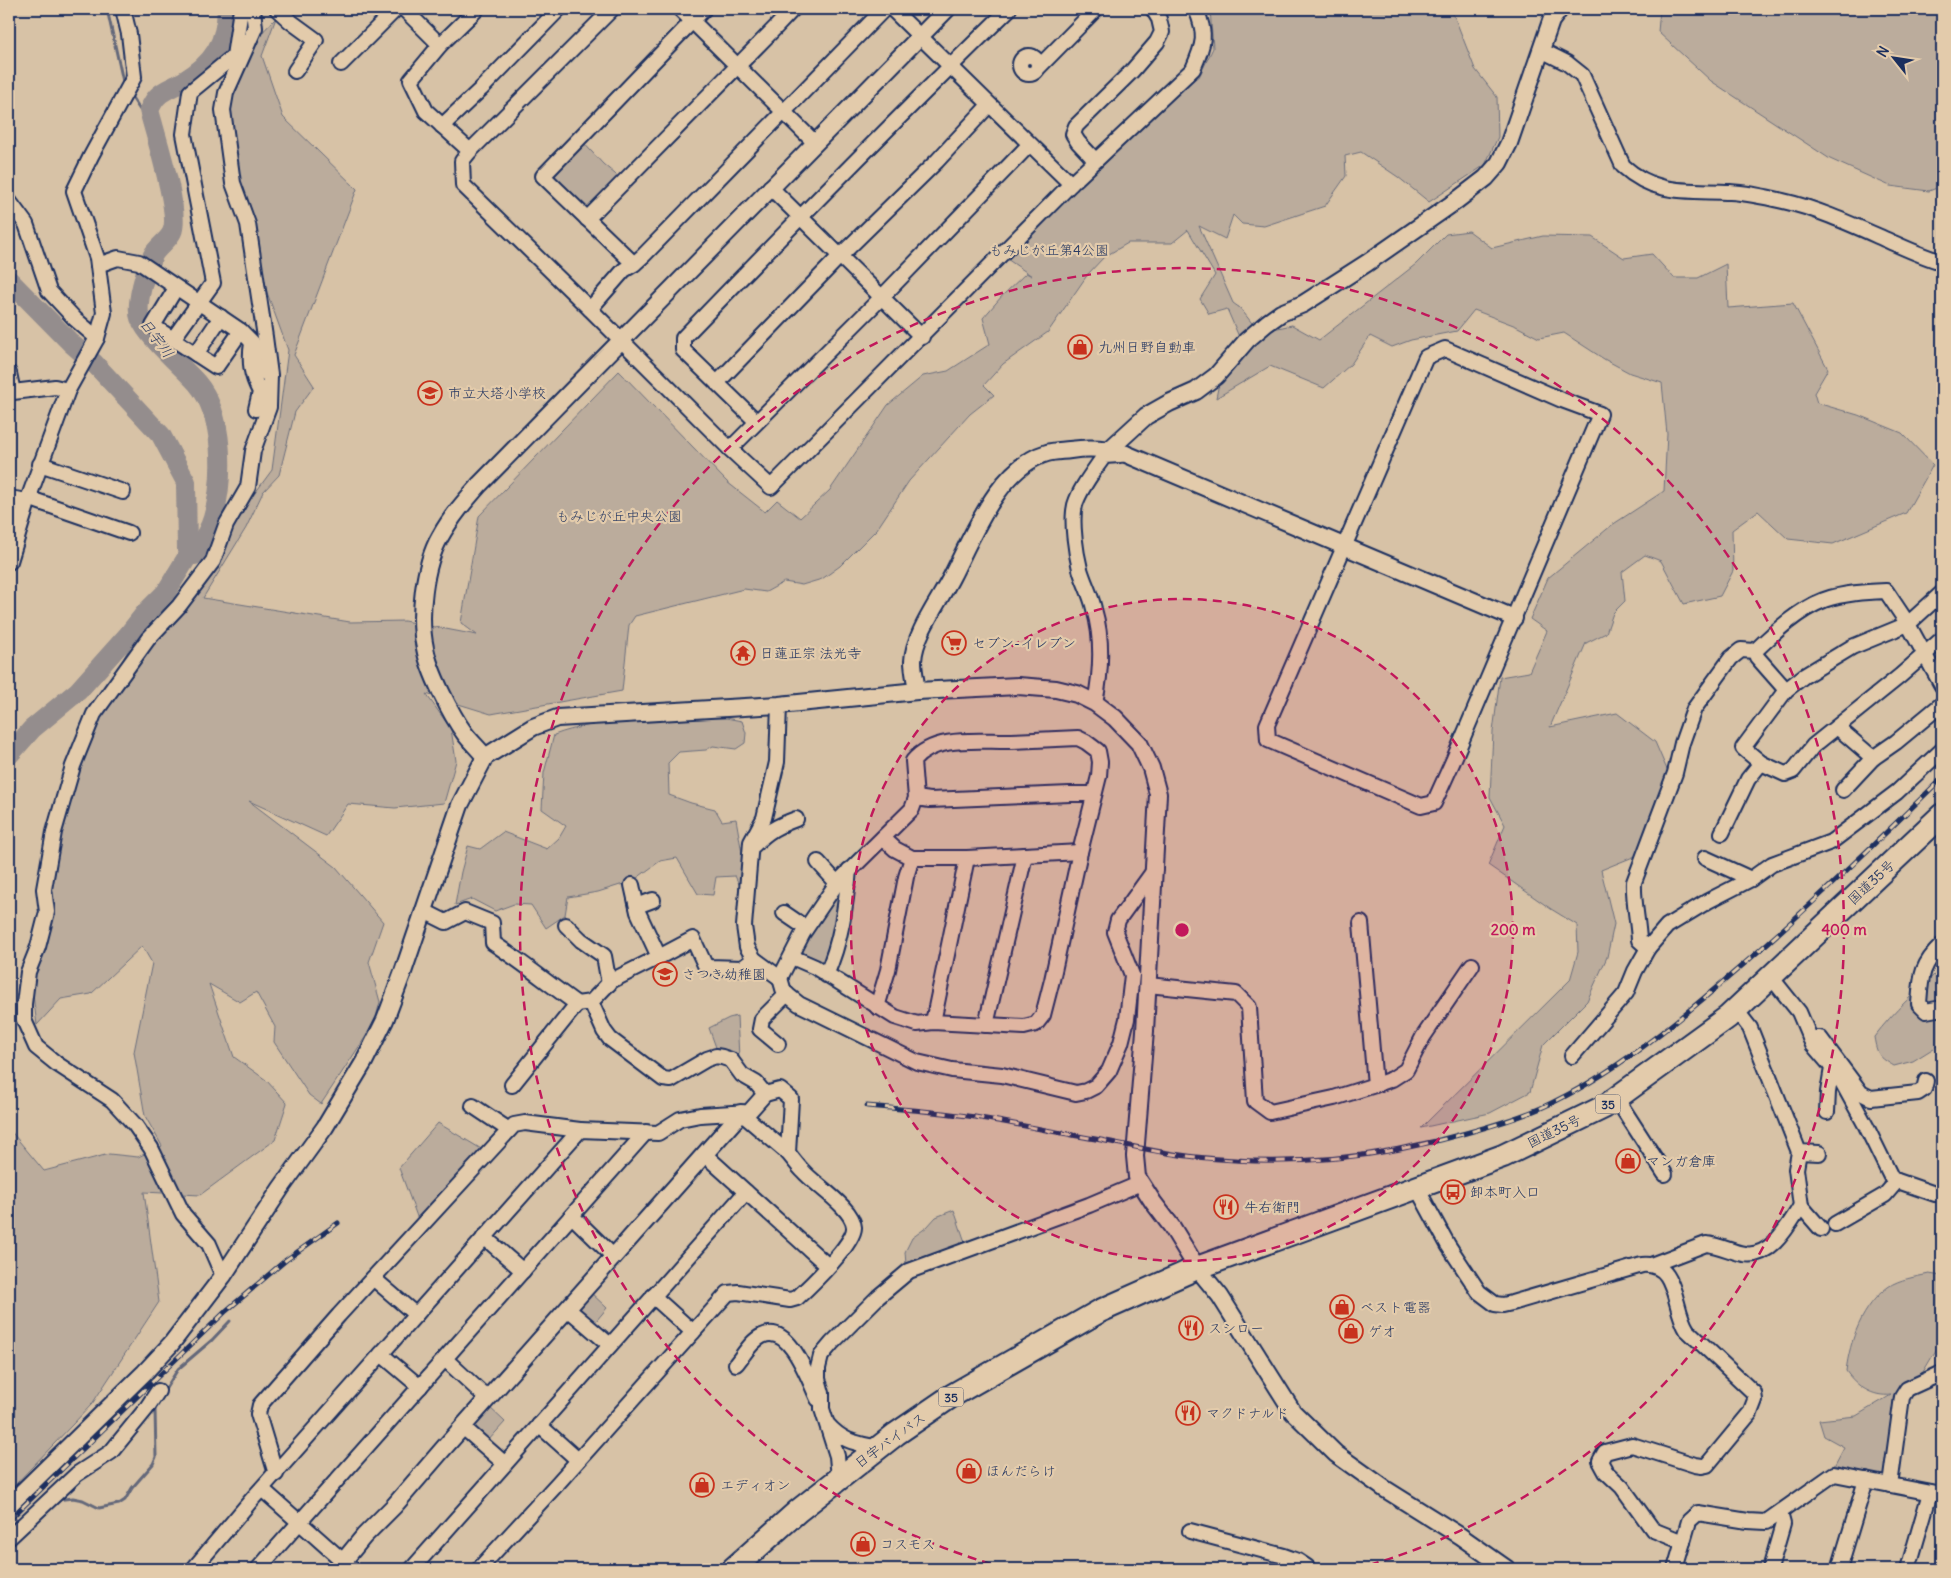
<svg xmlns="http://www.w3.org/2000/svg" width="1951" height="1578" font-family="Delius,'Klee One',sans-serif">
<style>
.green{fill:#bbac9c;stroke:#6b6e7d}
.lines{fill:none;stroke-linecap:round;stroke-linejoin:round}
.stream{stroke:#64677a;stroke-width:3}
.river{stroke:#948d8d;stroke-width:20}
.minor-casing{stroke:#1b2f5e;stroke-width:18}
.tertiary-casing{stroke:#1b2f5e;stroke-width:20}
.trunk-casing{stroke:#1b2f5e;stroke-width:26}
.minor{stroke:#e3cbab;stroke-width:14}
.tertiary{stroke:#e3cbab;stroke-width:16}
.trunk{stroke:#e3cbab;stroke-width:22}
.rail-casing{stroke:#1b2f5e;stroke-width:5}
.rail{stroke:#e3cbab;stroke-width:3;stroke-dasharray:9;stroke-linecap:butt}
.ring{fill:none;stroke:#c2185b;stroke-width:2.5;stroke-dasharray:9 6}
.labels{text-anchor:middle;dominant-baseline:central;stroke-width:4.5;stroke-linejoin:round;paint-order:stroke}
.shield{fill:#e3cbab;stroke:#575e75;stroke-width:1}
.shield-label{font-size:12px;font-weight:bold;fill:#1b2f5e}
.park-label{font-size:14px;fill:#2b3c64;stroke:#e3cbab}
.poi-label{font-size:14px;fill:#1b2f5e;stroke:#e3cbab;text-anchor:start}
.street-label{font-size:14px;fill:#1b2f5e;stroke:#e3cbab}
.water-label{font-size:15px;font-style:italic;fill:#2d3d65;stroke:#e3cbab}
.centre{fill:#c2185b;stroke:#e3cbab;stroke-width:2.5}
.ring-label{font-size:15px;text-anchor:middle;font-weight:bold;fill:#c2185b;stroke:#e3cbab;stroke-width:4.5;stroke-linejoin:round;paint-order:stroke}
</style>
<rect width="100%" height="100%" fill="#d7c2a6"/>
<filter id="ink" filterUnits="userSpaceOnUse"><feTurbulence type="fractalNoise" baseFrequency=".02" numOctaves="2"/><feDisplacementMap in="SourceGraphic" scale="10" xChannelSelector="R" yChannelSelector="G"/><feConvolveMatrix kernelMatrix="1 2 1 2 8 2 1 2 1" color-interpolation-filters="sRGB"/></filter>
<g filter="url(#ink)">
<!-- green -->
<g class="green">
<path d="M1210 9H1448L1455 18 1475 69 1497 97 1498 137 1485 165 1429 202 1398 177 1361 152 1345 156 1346 176 1325 206 1264 226 1242 224 1233 215 1225 239 1199 226 1233 303 1240 308 1259 332 1292 325 1319 340 1416 264 1446 234 1469 231 1492 248 1543 236 1592 237 1624 258 1652 254 1674 278H1698L1726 264 1728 308 1793 303 1828 369 1814 393 1817 403 1858 415 1902 433 1933 465 1906 513 1833 544 1788 539 1758 511 1732 530 1733 571 1720 596 1684 604 1661 561 1645 555 1622 572 1625 601 1613 613 1606 633 1586 643 1550 727 1617 713 1655 742 1668 772 1638 855 1601 870 1614 924 1607 957 1587 1001 1543 1045 1530 1092 1490 1113 1421 1128 1570 980 1578 952 1577 925 1551 909 1488 865 1505 825 1490 797 1493 732 1500 677 1529 672 1547 631 1530 619 1548 578 1612 525 1664 491 1667 434 1662 383 1630 373 1604 359 1564 333 1539 338 1516 326 1474 310 1457 331 1411 340 1392 347 1370 336 1351 364 1324 388 1270 366 1216 398 1219 383 1246 353 1227 309 1209 314 1200 299 1215 275 1188 230 1172 243H1128L1104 257 1088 274 1048 332 1003 364 984 385 994 395 970 414 909 481 877 529 840 566 822 579 802 585 784 582 766 592 744 589 635 616 629 625 622 691 491 714 426 694 451 729 456 761 444 803 395 808 348 804 326 836 249 801 336 867 383 922 369 962 380 1002 374 1024 321 1104 309 1095 274 1042 275 1027 256 992 240 1002 209 984 234 1057 266 1080 287 1103 275 1140 200 1195 144 1192 159 1302 92 1404 14 1486H9V1129L44 1171 109 1154 138 1157 162 1146 145 1116 134 1052 152 963 142 946 91 994 61 999 37 1025 33 995 37 918 79 740 138 632 182 592 272 470 288 350 265 287 242 237 244 199 221 139 227 69 276 18 262 56 283 117 357 189 294 355 314 386 295 412 279 475 263 492 246 528 203 598 350 622 404 621 477 635 461 623 479 516 619 371 727 482 765 512 777 500 800 518 830 490 888 405 923 376 948 371 990 344 983 318 1002 296 1026 273 1032 276 1001 255 1046 209 1052 214 1180 81 1199 77 1213 48Z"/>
<path d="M1660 9H1942V186L1929 191 1890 186 1830 159 1711 81 1658 32Z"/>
<path d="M581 140 603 164 621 179 590 209 583 210 551 175Z"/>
<path d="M693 717 726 718 742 721 746 733 745 743 736 749 713 746 706 750 679 752 668 763 669 795 691 803 715 809 722 821 736 819 742 853V890L735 876 716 877 713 895 698 894 677 858 660 861 633 881 598 892 568 897 565 915 546 928 531 905 514 904 495 911 472 899 455 905 461 872 468 846 480 849 503 832 547 849 559 838 566 826 542 809 544 773 554 735C597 719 648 719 693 717Z"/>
<path d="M840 884V913L835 923 827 964 821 967 804 955 802 948Z"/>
<path d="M1942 968V1043L1913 1061 1894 1066C1879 1057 1877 1055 1874 1037 1894 1011 1917 990 1942 968Z"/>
<path d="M737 1016 739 1058 718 1053 709 1028 729 1018Z"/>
<path d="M438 1123 483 1150 419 1222 399 1168Z"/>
<path d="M954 1210 965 1242 906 1264 905 1252 912 1238 927 1227 936 1217Z"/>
<path d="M1929 1274 1942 1276V1340L1923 1372 1911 1383 1894 1394 1884 1476 1834 1466 1844 1447 1824 1436 1819 1420 1856 1416 1891 1395C1873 1397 1857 1387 1846 1371 1850 1340 1862 1306 1888 1287 1899 1279 1916 1277 1929 1274Z"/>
<path d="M589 1291 607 1308 591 1327 572 1310Z"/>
<path d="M487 1405 505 1422 487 1442 469 1426Z"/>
</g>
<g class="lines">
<!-- stream -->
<g class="stream">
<path d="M107 9 124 86"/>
<path d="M129 93 140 110H149"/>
<path d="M163 1393 178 1369 212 1340 230 1321"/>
<path d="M56 1500 73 1498 83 1500 99 1508 119 1504 125 1500 132 1488 153 1464 156 1457 155 1409 158 1403"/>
</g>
<!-- river -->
<g class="river">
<path d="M9 280 72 344 94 363 161 435 186 482 187 550 189 554"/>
<path d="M9 755 32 729 78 691 128 635 146 612 166 592 189 554 194 555C201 543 209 532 213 518 224 479 225 416 197 383 182 366 148 338 140 318 135 304 146 268 153 255 157 247 168 241 172 232 181 213 155 134 149 110 151 106 154 100 157 97 163 90 176 86 184 81 214 63 226 43 227 9"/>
</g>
<!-- minor casing -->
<g class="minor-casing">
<g id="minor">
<path d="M277 9 290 21 316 40 295 71"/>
<path d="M404 9 440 45"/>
<path d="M612 9 470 151 462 161 463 185 590 309 730 449 771 487 1071 184 892 9"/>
<path d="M680 9 815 143"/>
<path d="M1541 50 1567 63 1582 75 1623 166C1656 196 1689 190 1730 192 1748 193 1766 197 1783 201 1819 209 1855 226 1889 241 1907 249 1924 257 1942 262"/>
<circle cx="1029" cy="65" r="9"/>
<path d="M341 64 396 9"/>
<path d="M1038 68 1096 9"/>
<path d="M442 126 481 89 559 9"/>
<path d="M470 151 426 111 411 80 440 45 477 9"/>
<path d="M1095 160 1078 142 1073 134 1076 126 1132 71 1157 42 1162 32 1159 19 1153 9"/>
<path d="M1071 184 1193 69C1204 44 1207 35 1196 9"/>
<path d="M770 187 922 337"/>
<path d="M9 201 26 224 49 291 75 319 97 338"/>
<path d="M587 219 776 27 793 9"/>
<path d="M634 264 644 255 884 9"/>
<path d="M98 265 118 258 139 262 241 331 252 342 265 373"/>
<path d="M176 288 153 326 216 367 241 331"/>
<path d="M590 309 624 270 634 264 543 176 704 9"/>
<path d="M173 339 213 283 184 134 190 92 234 56 241 9"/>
<path d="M252 343C249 362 251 375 260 392L256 409"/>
<path d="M1445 349 1562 400 1600 414 1453 761 1434 803 1421 806 1268 740 1267 725 1426 357Z"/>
<path d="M196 354 221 317"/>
<path d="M9 373 13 392 55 387 68 390"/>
<path d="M717 383 840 256 937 161 989 105"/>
<path d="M756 421 683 350V338C790 227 898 117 1009 9"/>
<path d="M730 449 882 297 1029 145"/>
<path d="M40 464 123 492"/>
<path d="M28 498 129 533"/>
<path d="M27 502 68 390 97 338 104 313 97 258 74 191 91 156 134 77 129 34 123 9"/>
<path d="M1755 651 1741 650 1731 658 1694 709 1682 743 1675 773 1634 882C1633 901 1638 920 1639 940L1648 948 1667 926 1708 901 1751 879 1772 864 1831 842 1897 792 1942 750"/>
<path d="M1786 690 1757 657 1755 651C1775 632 1798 610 1824 600 1844 593 1865 592 1886 591L1908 624 1942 593"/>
<path d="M1095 703C1101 673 1103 639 1094 609 1091 595 1084 583 1080 569 1076 553 1071 522 1075 505 1080 488 1094 471 1104 456L1120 455"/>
<path d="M779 705 777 762 764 818 751 842 744 926 747 947 754 959 780 978 784 992 799 1004 917 1062 952 1070 1002 1075 1076 1093 1086 1091 1096 1086 1109 1071 1121 1043 1127 1019 1132 975 1115 932 1118 920 1155 869"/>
<path d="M1837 727 1873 758 1896 742 1942 704"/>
<path d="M1761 763 1743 748 1786 690 1804 676 1852 647 1908 624 1942 686"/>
<path d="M1843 790 1873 758"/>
<path d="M916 798 930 800 1070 794H1094"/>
<path d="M1722 833 1748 779 1761 763 1785 774 1793 771 1813 746 1900 676 1942 639"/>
<path d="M883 838 895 849 912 858H967L1080 852"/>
<path d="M754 845C768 831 777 826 796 819"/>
<path d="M1705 858 1751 879"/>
<path d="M818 862 837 883"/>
<path d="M637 906 653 900"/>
<path d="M424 911 446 922 465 912 492 923 493 943C522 962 549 984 577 1004L512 1085"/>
<path d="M784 913 806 928"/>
<path d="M566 925 581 940 604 956 609 984"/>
<path d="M1942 945C1921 965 1921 976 1919 1004L1926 1011 1942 1008"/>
<path d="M659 957 693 939 705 965 709 967 742 968 754 959"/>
<path d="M826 975C841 942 846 905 849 870"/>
<path d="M1771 977 1799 1012 1813 1045 1837 1073 1866 1126 1892 1179 1935 1194 1942 1193"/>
<path d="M780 978 803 933 837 883 912 809 916 798 913 761C935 734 981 742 1012 741 1034 740 1056 739 1078 738L1086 742 1098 751 1100 762 1099 776 1080 852 1052 980 1043 1015 1036 1024 1024 1027 933 1022 917 1024 895 1017 815 967 792 957"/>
<path d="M1148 985 1236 994 1249 1007 1255 1101 1270 1112 1334 1098 1375 1085 1361 923"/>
<path d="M591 1002 611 981 659 957 638 912 632 885"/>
<path d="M577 1004 591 1002 604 1031 610 1039 663 1079 671 1080 707 1059 716 1056 722 1057 731 1060 742 1075 756 1083 765 1094"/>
<path d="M877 1007 888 970 906 877 912 858"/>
<path d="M1736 1010 1750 1028 1799 1152 1819 1153"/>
<path d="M933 1022 967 858"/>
<path d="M986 1025 1025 855"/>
<path d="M1810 1038H1820L1861 1093 1871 1098 1918 1093 1924 1089 1926 1081"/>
<path d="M778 1044 760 1029 762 1019 787 994"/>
<path d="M1572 1056 1626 993 1635 971 1648 948"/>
<path d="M1375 1085 1392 1079 1406 1070 1423 1037 1472 965"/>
<path d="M1616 1098 1665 1174"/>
<path d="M473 1106 509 1130"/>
<path d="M1827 1112 1828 1092 1832 1068"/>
<path d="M741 1113 788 1153"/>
<path d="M1799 1152 1796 1169 1801 1206"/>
<path d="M704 1154 828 1266"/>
<path d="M1417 1188 1448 1245 1479 1292 1495 1304 1503 1305 1512 1303 1642 1265C1679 1262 1672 1307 1687 1330L1754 1393 1755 1400 1750 1413 1707 1465 1702 1466 1695 1465 1632 1445 1605 1452 1600 1461 1606 1472 1622 1487 1653 1530 1683 1542"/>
<path d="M572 1216 614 1257"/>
<path d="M1835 1224 1885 1195 1897 1181"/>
<path d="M484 1237 523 1271"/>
<path d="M1651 1265 1706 1244C1720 1245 1731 1252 1744 1254 1771 1259 1789 1224 1801 1206L1821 1229"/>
<path d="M223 1276 209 1244 183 1214 151 1148 135 1125 112 1100 57 1064 36 1047 24 1020V1004L28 972 38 947 47 912 44 889 54 832 73 766 94 714 148 639 179 606 213 561 226 525 248 487 253 451 269 407 270 375 265 337 248 224 233 183 223 110 226 93 255 28 253 9"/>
<path d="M373 1278 416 1315"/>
<path d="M653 1296 693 1332"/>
<path d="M568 1309 610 1345"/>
<path d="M381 1354 420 1387"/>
<path d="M445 1359 488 1399"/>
<path d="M736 1364C743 1356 751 1341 762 1336 790 1322 809 1381 818 1399"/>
<path d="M539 1425 578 1460"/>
<path d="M828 1425C843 1442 856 1443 878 1448"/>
<path d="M463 1427 505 1464"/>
<path d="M276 1474 258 1414 260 1405 339 1315 514 1125 525 1123 580 1130"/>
<path d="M839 1478 837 1456 822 1409V1393L818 1379V1368L821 1356 832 1343 878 1297 909 1271 1089 1205 1141 1183"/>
<path d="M1890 1485 1902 1397 1907 1389 1942 1373"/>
<path d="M262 1489 352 1569"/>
<path d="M1190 1531 1284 1556 1298 1561 1307 1567V1569"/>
<path d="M9 1538 77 1474 111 1452 146 1409 158 1391"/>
<path d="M195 1569V1567L254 1497 580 1130 658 1133 680 1119 700 1115 749 1112 765 1094 780 1090 791 1099 788 1153C793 1159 798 1166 803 1171 815 1185 853 1208 854 1227 855 1243 810 1286 797 1298L790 1300 738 1292 728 1293 558 1483 479 1569"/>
<path d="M258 1569 646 1132"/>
<path d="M412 1569 746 1192"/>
<path d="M1675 1569 1689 1521 1698 1513 1748 1521 1766 1522 1834 1474 1942 1495"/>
<path d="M1770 1569 1783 1524 1780 1513"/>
<path d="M1839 1569 1866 1480"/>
<path d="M1908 1569 1930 1493"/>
</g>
</g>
<!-- tertiary casing -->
<g class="tertiary-casing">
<g id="tertiary">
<path d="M1110 449 1146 416 1169 403 1196 391 1216 376 1247 340 1267 323 1281 313 1303 304 1367 263 1456 201 1486 178 1499 163 1509 143 1551 21 1560 9"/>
<path d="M9 499 27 502 9 561"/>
<path d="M917 691C916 682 913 671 913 661 914 634 940 600 952 576 973 535 999 467 1047 453 1054 451 1063 451 1070 450 1090 447 1107 448 1126 454L1514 618"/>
<path d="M485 757C479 749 471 742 465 734 451 715 429 671 425 648 418 616 424 565 440 537 451 517 465 501 479 485L947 9"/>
<path d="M9 1505 144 1373 171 1344 223 1276 281 1188 325 1127 364 1062 385 1020 403 972 460 805 485 757 533 727 557 718 779 705 917 691 1018 686 1056 689 1077 694 1095 703 1115 718 1139 743 1151 768 1158 794 1145 1031 1135 1156 1137 1177 1153 1202 1172 1227 1197 1268 1220 1296 1293 1412 1336 1454 1385 1489 1460 1536 1507 1569"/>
<path d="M337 1569 364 1536 394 1506 443 1449 741 1113"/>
</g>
</g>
<!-- trunk casing -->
<g class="trunk-casing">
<path id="trunk" d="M733 1569 798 1511 896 1434 953 1395 1100 1311 1197 1268 1503 1156 1604 1107 1728 1017 1942 815"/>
</g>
<!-- minor -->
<use href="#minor" class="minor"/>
<!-- tertiary -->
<use href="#tertiary" class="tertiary"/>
<!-- trunk -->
<use href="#trunk" class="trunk"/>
<!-- rail casing -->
<g class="rail-casing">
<g id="rail">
<path d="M867 1106C903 1109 939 1112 975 1117 1017 1124 1059 1133 1101 1140 1132 1146 1164 1154 1196 1157 1290 1167 1376 1159 1466 1133 1491 1126 1516 1119 1541 1108 1614 1075 1678 1021 1738 969 1809 908 1876 843 1942 778"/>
<path d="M9 1520 226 1311 286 1260 338 1223"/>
</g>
</g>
<!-- rail -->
<use href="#rail" class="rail"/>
</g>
</g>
<!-- distance rings -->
<circle cx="1182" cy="930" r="331" fill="#c2185b" fill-opacity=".12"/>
<g class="ring">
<circle cx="1182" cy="930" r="331"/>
<path d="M1005 1568A662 662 0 1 1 1359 1568"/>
</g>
<!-- icons -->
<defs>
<g id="shop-ring" transform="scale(1.25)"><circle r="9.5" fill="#e3cbab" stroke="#c8321e" stroke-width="1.5"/><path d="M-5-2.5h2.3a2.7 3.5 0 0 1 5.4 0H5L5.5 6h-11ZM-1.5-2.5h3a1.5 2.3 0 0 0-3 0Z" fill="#c8321e"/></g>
<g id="school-ring" transform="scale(1.25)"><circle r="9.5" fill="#e3cbab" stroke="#c8321e" stroke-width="1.5"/><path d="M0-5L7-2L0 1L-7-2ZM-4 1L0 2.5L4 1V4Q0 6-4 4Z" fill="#c8321e"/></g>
<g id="supermarket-ring" transform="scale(1.25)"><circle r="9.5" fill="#e3cbab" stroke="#c8321e" stroke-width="1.5"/><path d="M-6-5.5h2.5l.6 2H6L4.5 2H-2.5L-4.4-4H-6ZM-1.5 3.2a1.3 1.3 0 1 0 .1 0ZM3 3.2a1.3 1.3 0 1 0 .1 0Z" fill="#c8321e"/></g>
<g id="temple-ring" transform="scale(1.25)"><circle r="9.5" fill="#e3cbab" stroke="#c8321e" stroke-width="1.5"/><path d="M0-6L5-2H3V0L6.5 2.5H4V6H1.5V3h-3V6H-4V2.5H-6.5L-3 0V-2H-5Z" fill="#c8321e"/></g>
<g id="bus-ring" transform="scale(1.25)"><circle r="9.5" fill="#e3cbab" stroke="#c8321e" stroke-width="1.5"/><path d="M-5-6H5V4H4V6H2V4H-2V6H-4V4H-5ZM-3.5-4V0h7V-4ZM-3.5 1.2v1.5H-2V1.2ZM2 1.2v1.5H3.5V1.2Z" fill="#c8321e"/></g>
<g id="restaurant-ring" transform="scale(1.25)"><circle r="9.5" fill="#e3cbab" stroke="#c8321e" stroke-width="1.5"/><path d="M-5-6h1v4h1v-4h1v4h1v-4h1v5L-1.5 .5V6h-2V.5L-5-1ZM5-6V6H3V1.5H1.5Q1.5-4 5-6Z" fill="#c8321e"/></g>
</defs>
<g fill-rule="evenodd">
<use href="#shop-ring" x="1080" y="347"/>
<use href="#school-ring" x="430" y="393"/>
<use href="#supermarket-ring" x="954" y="643"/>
<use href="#temple-ring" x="743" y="653"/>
<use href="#school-ring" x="665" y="974"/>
<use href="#shop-ring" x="1628" y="1161"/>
<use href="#bus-ring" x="1453" y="1192"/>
<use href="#restaurant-ring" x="1226" y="1207"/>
<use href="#shop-ring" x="1342" y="1307"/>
<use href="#restaurant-ring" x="1191" y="1328"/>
<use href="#shop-ring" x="1351" y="1331"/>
<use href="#restaurant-ring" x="1188" y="1413"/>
<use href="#shop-ring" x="969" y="1471"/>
<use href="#shop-ring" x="702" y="1485"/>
<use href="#shop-ring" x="863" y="1544"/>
</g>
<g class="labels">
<!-- shield labels -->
<g class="shield">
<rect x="1595.5" y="1094.5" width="25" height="19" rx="4"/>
<rect x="938.5" y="1387.5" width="25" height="19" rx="4"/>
</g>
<g class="shield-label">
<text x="1608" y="1104">35</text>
<text x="951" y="1397">35</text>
</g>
<!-- park labels -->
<g class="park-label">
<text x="1049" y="250">もみじが丘第4公園</text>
<text x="619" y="516">もみじが丘中央公園</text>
</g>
<!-- poi labels -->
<g class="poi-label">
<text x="1098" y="347">九州日野自動車</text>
<text x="448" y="393">市立大塔小学校</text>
<text x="972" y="643">セブン-イレブン</text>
<text x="760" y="653">日蓮正宗 法光寺</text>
<text x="682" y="974">さつき幼稚園</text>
<text x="1646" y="1161">マンガ倉庫</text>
<text x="1470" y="1192">卸本町入口</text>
<text x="1244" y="1207">牛右衛門</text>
<text x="1360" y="1307">ベスト電器</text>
<text x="1208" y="1328">スシロー</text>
<text x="1368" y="1331">ゲオ</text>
<text x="1206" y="1413">マクドナルド</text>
<text x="986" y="1471">ほんだらけ</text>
<text x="720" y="1485">エディオン</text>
<text x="880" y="1544">コスモス</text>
</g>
<!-- street labels -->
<g class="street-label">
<text transform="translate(1871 882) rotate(-43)">国道35号</text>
<text transform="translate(1554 1131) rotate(-26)">国道35号</text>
<text transform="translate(890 1440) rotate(-36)">日宇バイパス</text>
</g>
<!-- water labels -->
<g class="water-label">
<text transform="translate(157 338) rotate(53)">日宇川</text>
</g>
</g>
<circle cx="1182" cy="930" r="8" class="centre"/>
<g class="ring-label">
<text x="1513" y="935">200 m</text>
<text x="1844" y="935">400 m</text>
</g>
<!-- margin -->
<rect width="1951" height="1578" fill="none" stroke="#e3cbab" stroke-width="30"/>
<rect x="15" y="15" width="1921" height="1548" fill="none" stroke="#1b2f5e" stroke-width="2" filter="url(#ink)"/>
<!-- north arrow -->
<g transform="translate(1894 58) rotate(300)" stroke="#e3cbab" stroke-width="4" paint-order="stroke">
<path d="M0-4L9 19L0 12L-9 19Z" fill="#1b2f5e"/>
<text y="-8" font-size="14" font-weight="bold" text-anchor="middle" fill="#1b2f5e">N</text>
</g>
</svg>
